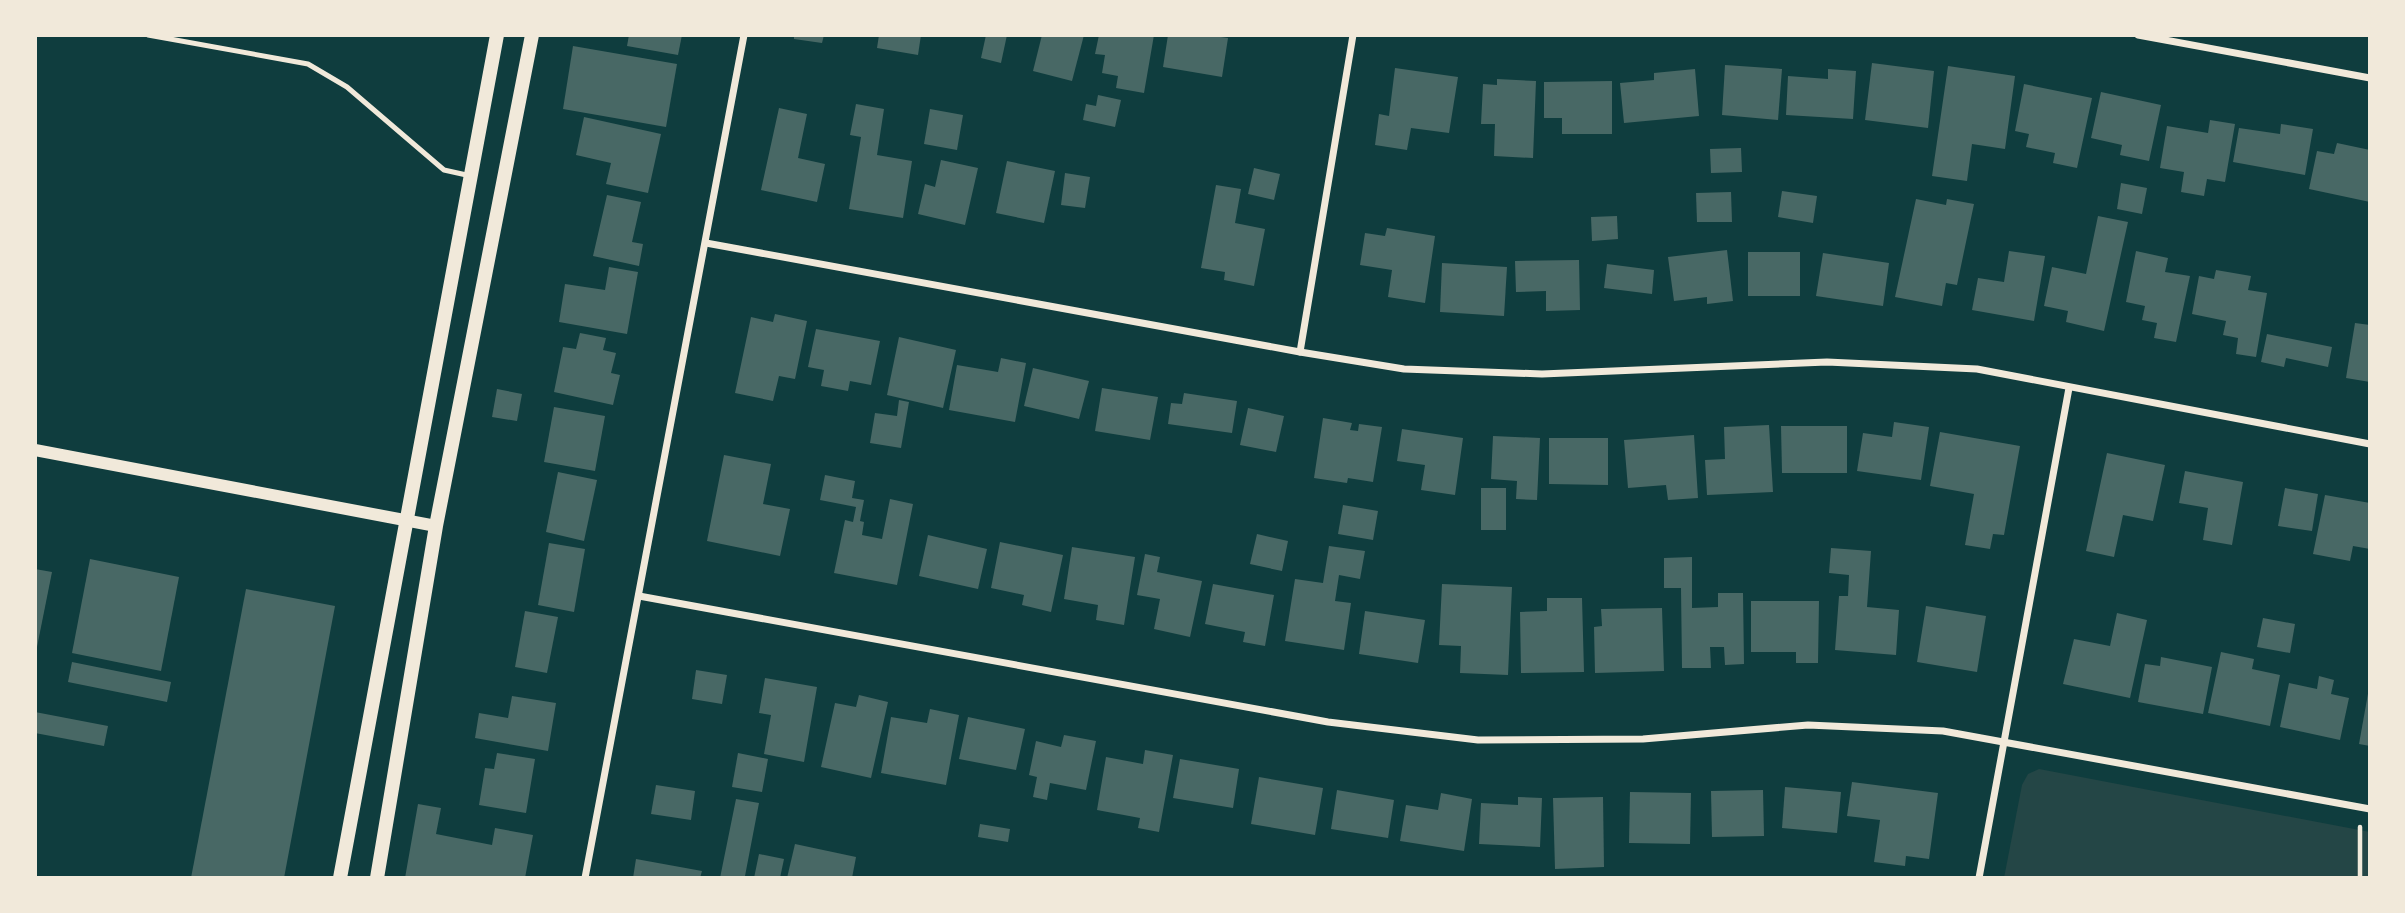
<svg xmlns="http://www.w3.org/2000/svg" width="2405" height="913" font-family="'Roboto Condensed',sans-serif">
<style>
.green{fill:#244646}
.building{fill:#486865}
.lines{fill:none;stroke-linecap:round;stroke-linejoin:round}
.path{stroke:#f1e9da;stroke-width:4.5}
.service{stroke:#f1e9da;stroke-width:5}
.minor{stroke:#f1e9da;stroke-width:7}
.tertiary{stroke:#f1e9da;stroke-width:12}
.secondary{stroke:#f1e9da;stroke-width:14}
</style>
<rect width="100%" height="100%" fill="#0f3d3e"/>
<!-- green -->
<path class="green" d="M2039 769 2370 832V878H2004L2022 785 2028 774Z"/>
<!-- building -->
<g class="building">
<path d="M629 35H682L678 55 627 46Z"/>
<path d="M794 35H824L822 43 794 39Z"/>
<path d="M879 35H921L918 55 877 48Z"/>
<path d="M986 35H1007L1001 63 981 58Z"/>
<path d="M1042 35H1084L1072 81 1033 71Z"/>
<path d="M1099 35H1154L1144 93 1116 88 1118 76 1102 73 1105 55 1095 54Z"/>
<path d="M1168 35H1207L1228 38 1222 77 1163 67Z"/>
<path d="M573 46 677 64 666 127 563 109Z"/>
<path d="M1872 63 1934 71 1928 128 1865 120Z"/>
<path d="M1725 65 1782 69 1778 120 1722 115Z"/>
<path d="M1948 66 2015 76 2005 149 1972 144 1967 181 1932 176Z"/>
<path d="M1395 68 1458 77 1449 133 1411 128 1407 150 1375 145 1379 114 1389 116Z"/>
<path d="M1695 69 1699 116 1624 123 1620 83 1654 80V73Z"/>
<path d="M1828 69 1856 71 1853 119 1786 115 1788 76 1828 79Z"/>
<path d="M1497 79 1536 81 1533 158 1494 156 1495 124H1481L1483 84 1497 85Z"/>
<path d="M1612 81V134H1562V118H1544V82Z"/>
<path d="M2024 84 2092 98 2077 168 2053 163 2055 153 2026 147 2029 134 2015 131Z"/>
<path d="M2101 92 2161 105 2149 161 2120 155 2122 145 2091 138Z"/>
<path d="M1098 95 1121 100 1115 127 1083 120 1086 104 1096 106Z"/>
<path d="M856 104 884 109 877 155 912 161 903 218 849 209 861 137 850 135Z"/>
<path d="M779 108 807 114 798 158 825 164 817 202 761 190Z"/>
<path d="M930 109 963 115 957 150 924 144Z"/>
<path d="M584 117 661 134 648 193 606 184 611 163 576 155Z"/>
<path d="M2210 120 2235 124 2225 182 2207 179 2204 196 2181 192 2184 172 2160 168 2167 126 2208 133Z"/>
<path d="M2281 124 2313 129 2305 175 2233 162 2239 128 2280 134Z"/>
<path d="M2337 143 2370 150V202L2309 189 2317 151 2334 154Z"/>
<path d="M1741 148 1742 172 1711 173 1710 149Z"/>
<path d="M941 160 978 168 965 225 918 214 925 184 935 187Z"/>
<path d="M1007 161 1055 171 1044 223 996 213Z"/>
<path d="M1254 168 1280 174 1274 200 1248 194Z"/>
<path d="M1065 173 1090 177 1085 208 1061 205Z"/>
<path d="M2121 183 2147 188 2142 214 2117 209Z"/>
<path d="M1216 185 1241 189 1235 223 1265 229 1254 286 1224 280 1225 272 1201 268Z"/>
<path d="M1782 191 1817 196 1813 223 1778 217Z"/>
<path d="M1731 192 1732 222H1697L1696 193Z"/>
<path d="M607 195 641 202 632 242 643 244 639 266 593 256Z"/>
<path d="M1916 199 1946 205 1947 199 1974 204 1957 285 1946 283 1942 306 1895 297Z"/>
<path d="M1617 216 1618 239 1592 241 1591 217Z"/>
<path d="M2098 216 2128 222 2104 331 2066 322 2068 311 2044 306 2052 267 2086 274Z"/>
<path d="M1387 228 1435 236 1425 303 1388 297 1392 270 1360 265 1365 233 1385 236Z"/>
<path d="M1727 250 1733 301 1707 304V297L1674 301 1668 257Z"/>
<path d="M2009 251 2045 256 2034 321 1972 310 1978 278 2004 282Z"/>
<path d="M2136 251 2168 258 2165 272 2190 276 2176 342 2154 338 2157 323 2142 320 2145 306 2126 302Z"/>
<rect x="1748" y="252" width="52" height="44"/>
<path d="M1823 253 1889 263 1883 306 1816 296Z"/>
<path d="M1579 260 1580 310 1546 311V291L1516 292 1515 261Z"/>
<path d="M1442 263 1507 267 1504 316 1440 312Z"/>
<path d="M1607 264 1654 270 1652 294 1604 288Z"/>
<path d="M609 267 638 272 627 334 559 322 565 284 605 290Z"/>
<path d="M2216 270 2251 276 2248 290 2267 293 2256 357 2236 354 2238 338 2223 335 2226 321 2192 314 2199 276 2214 279Z"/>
<path d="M775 314 807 321 795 379 779 376 773 401 735 393 751 317 773 322Z"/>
<path d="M2355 323 2370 325V382L2346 378Z"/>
<path d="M816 329 880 341 871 385 850 381 848 391 821 386 824 370 808 367Z"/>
<path d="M580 333 606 338 603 350 616 353 611 373 620 375 613 405 554 392 563 347 576 349Z"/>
<path d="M2267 334 2332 347 2328 367 2286 358 2284 367 2261 362Z"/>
<path d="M899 337 956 350 943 408 887 395Z"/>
<path d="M1001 358 1026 363 1015 422 949 410 957 365 998 372Z"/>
<path d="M1033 368 1089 381 1079 419 1024 406Z"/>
<path d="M1102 388 1158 397 1150 440 1095 431Z"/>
<path d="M497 389 522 394 517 421 492 417Z"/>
<path d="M1184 393 1237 401 1232 433 1168 424 1171 403 1182 404Z"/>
<path d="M899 400 909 402 901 448 870 443 875 413 897 416Z"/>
<path d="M554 407 605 416 595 471 544 462Z"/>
<path d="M1248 408 1284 416 1276 452 1240 445Z"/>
<path d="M1323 418 1352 423 1350 430 1358 431 1359 424 1382 427 1373 482 1348 478 1347 483 1314 478Z"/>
<path d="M1894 422 1929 427 1921 480 1857 471 1863 433 1892 437Z"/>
<path d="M1769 425 1773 492 1707 495 1705 460 1725 459 1724 427Z"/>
<path d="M1781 426H1847V473H1782Z"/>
<path d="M1402 429 1463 438 1455 495 1421 490 1425 465 1397 461Z"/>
<path d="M1940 432 2020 446 2004 535 1993 534 1990 549 1965 545 1974 494 1930 486Z"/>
<path d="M1694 435 1698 498 1668 500 1666 485 1628 488 1624 440Z"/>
<path d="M1493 436 1540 438 1537 500 1516 499 1517 481 1491 479Z"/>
<path d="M1549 438H1608V485L1549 484Z"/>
<path d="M2107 453 2165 465 2153 521 2123 515 2114 557 2086 551Z"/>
<path d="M724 455 771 464 763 504 790 509 780 556 707 541Z"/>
<path d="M2185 471 2243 482 2232 545 2203 540 2208 508 2179 503Z"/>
<path d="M558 472 597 480 584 541 546 532Z"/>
<path d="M825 475 855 481 852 498 864 500 860 521 864 522 862 535 882 539 890 499 913 504 897 585 834 573 845 520 853 522 856 507 820 500Z"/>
<rect x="1481" y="488" width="25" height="42"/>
<path d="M2285 488 2318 494 2312 531 2278 526Z"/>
<path d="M2325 495 2370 503V549L2353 546 2350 561 2313 554Z"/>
<path d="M1343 505 1378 511 1373 540 1338 534Z"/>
<path d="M1257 534 1288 541 1282 571 1250 564Z"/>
<path d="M928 535 987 549 978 589 919 576Z"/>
<path d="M1000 542 1063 555 1051 612 1022 605 1024 595 991 588Z"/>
<path d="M549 543 585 549 574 612 538 605Z"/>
<path d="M1329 546 1365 551 1360 579 1339 575 1335 601 1351 603 1344 650 1285 641 1295 579 1323 583Z"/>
<path d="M1072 547 1135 557 1124 625 1096 620 1098 605 1064 599Z"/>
<path d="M1831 548 1871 551 1867 607 1899 610 1896 655 1835 650 1839 596H1848L1849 575 1829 573Z"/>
<path d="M1145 554 1160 557 1157 572 1202 581 1190 637 1154 629 1160 599 1137 595Z"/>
<path d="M1692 557V608L1718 607V593H1743L1744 664 1725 665 1724 647H1710L1711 668H1682L1681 588H1664V558Z"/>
<path d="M90 559 179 577 161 671 72 653Z"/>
<path d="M35 569 52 572 36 652H35Z"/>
<path d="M1213 584 1274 595 1265 646 1243 642 1245 632 1205 624Z"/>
<path d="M1442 584 1512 587 1508 675 1460 673 1461 646 1439 645Z"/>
<path d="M246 589 335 606 284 878H191Z"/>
<path d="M1547 598H1582L1584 672 1521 673 1520 612 1547 611Z"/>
<path d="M1751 601H1819L1818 663H1796V652H1751Z"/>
<path d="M1926 606 1986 616 1977 672 1917 662Z"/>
<path d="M1662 608 1664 671 1595 673 1594 627 1602 626 1601 609Z"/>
<path d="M525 611 558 617 547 673 515 667Z"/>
<path d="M1365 611 1425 620 1418 663 1359 654Z"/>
<path d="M2117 613 2147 620 2130 698 2063 684 2074 639 2110 646Z"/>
<path d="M2263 618 2295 624 2290 653 2257 647Z"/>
<path d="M2221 652 2254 659 2252 669 2280 675 2270 726 2208 713Z"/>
<path d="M2161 657 2212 667 2203 714 2138 702 2145 664 2160 666Z"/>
<path d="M72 662 171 682 167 702 68 682Z"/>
<path d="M696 670 727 675 722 704 692 699Z"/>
<path d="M2319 676 2334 680 2331 694 2349 698 2340 740 2280 727 2289 683 2317 689Z"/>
<path d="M765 678 817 687 804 762 764 754 771 715 759 713Z"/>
<path d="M2369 688H2370V746L2359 744Z"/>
<path d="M859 695 888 702 871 778 821 767 835 703 856 707Z"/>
<path d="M512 696 556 703 548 751 475 738 479 713 508 718Z"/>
<path d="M930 709 959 715 946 785 881 773 891 717 927 723Z"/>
<path d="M35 712 108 726 104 746 35 733Z"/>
<path d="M968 717 1025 729 1016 770 959 759Z"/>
<path d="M1064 735 1096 741 1086 790 1050 783 1047 800 1033 797 1037 777 1029 775 1036 741 1061 747Z"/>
<path d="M1145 750 1173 755 1159 832 1138 828 1140 818 1097 810 1106 757 1143 764Z"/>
<path d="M497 753 535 759 526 813 479 805 485 768 494 769Z"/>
<path d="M738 753 768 759 762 792 732 787Z"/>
<path d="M1180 759 1239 769 1233 808 1173 798Z"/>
<path d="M1259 777 1323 788 1315 835 1251 824Z"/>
<path d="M1852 782 1938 793 1929 859 1906 856 1905 866 1874 862 1880 820 1847 816Z"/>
<path d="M656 785 695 791 691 820 651 814Z"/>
<path d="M1785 787 1841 792 1837 833 1782 828Z"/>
<path d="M1337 790 1394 800 1388 838 1331 829Z"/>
<path d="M1763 790 1764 836 1712 837 1711 791Z"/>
<path d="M1630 792 1691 793 1690 844 1629 843Z"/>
<path d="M1441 793 1472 799 1464 851 1400 841 1406 805 1438 810Z"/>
<path d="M1518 797 1542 798 1540 847 1479 844 1481 803 1518 805Z"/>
<path d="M1603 797 1604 867 1555 869 1553 798Z"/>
<path d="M736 799 759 803 745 876 750 878H720Z"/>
<path d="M418 804 441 808 436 834 492 845 495 828 533 835 525 878H440L426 876V878H405Z"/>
<path d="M980 824 1010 829 1008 842 978 837Z"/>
<path d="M795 844 856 857 852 878H787Z"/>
<path d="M759 854 784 859 780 878H754Z"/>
<path d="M636 859 702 871 700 878H633Z"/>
</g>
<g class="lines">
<!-- path -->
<path class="path" d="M2360 878V827"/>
<!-- service -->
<path class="service" d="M148 35 308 64 347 87 444 170 471 176"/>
<!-- minor -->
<g class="minor">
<path d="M2138 35 2370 78"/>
<path d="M706 243 1300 352 1404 369 1542 374 1827 362 1977 369 2370 444"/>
<path d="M1300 352 1353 35"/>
<path d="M639 596 1328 722 1478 740 1643 739 1808 725 1943 731 2370 809"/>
<path d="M585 878 744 35"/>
<path d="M1979 878 2069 388"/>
</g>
<!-- tertiary -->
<path class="tertiary" d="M35 450 436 526"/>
<!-- secondary -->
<g class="secondary">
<path d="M340 878 497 35"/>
<path d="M377 878 436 526 532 35"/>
</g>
</g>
<!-- border -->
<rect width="2405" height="913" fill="none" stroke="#f1e9da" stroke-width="74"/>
</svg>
